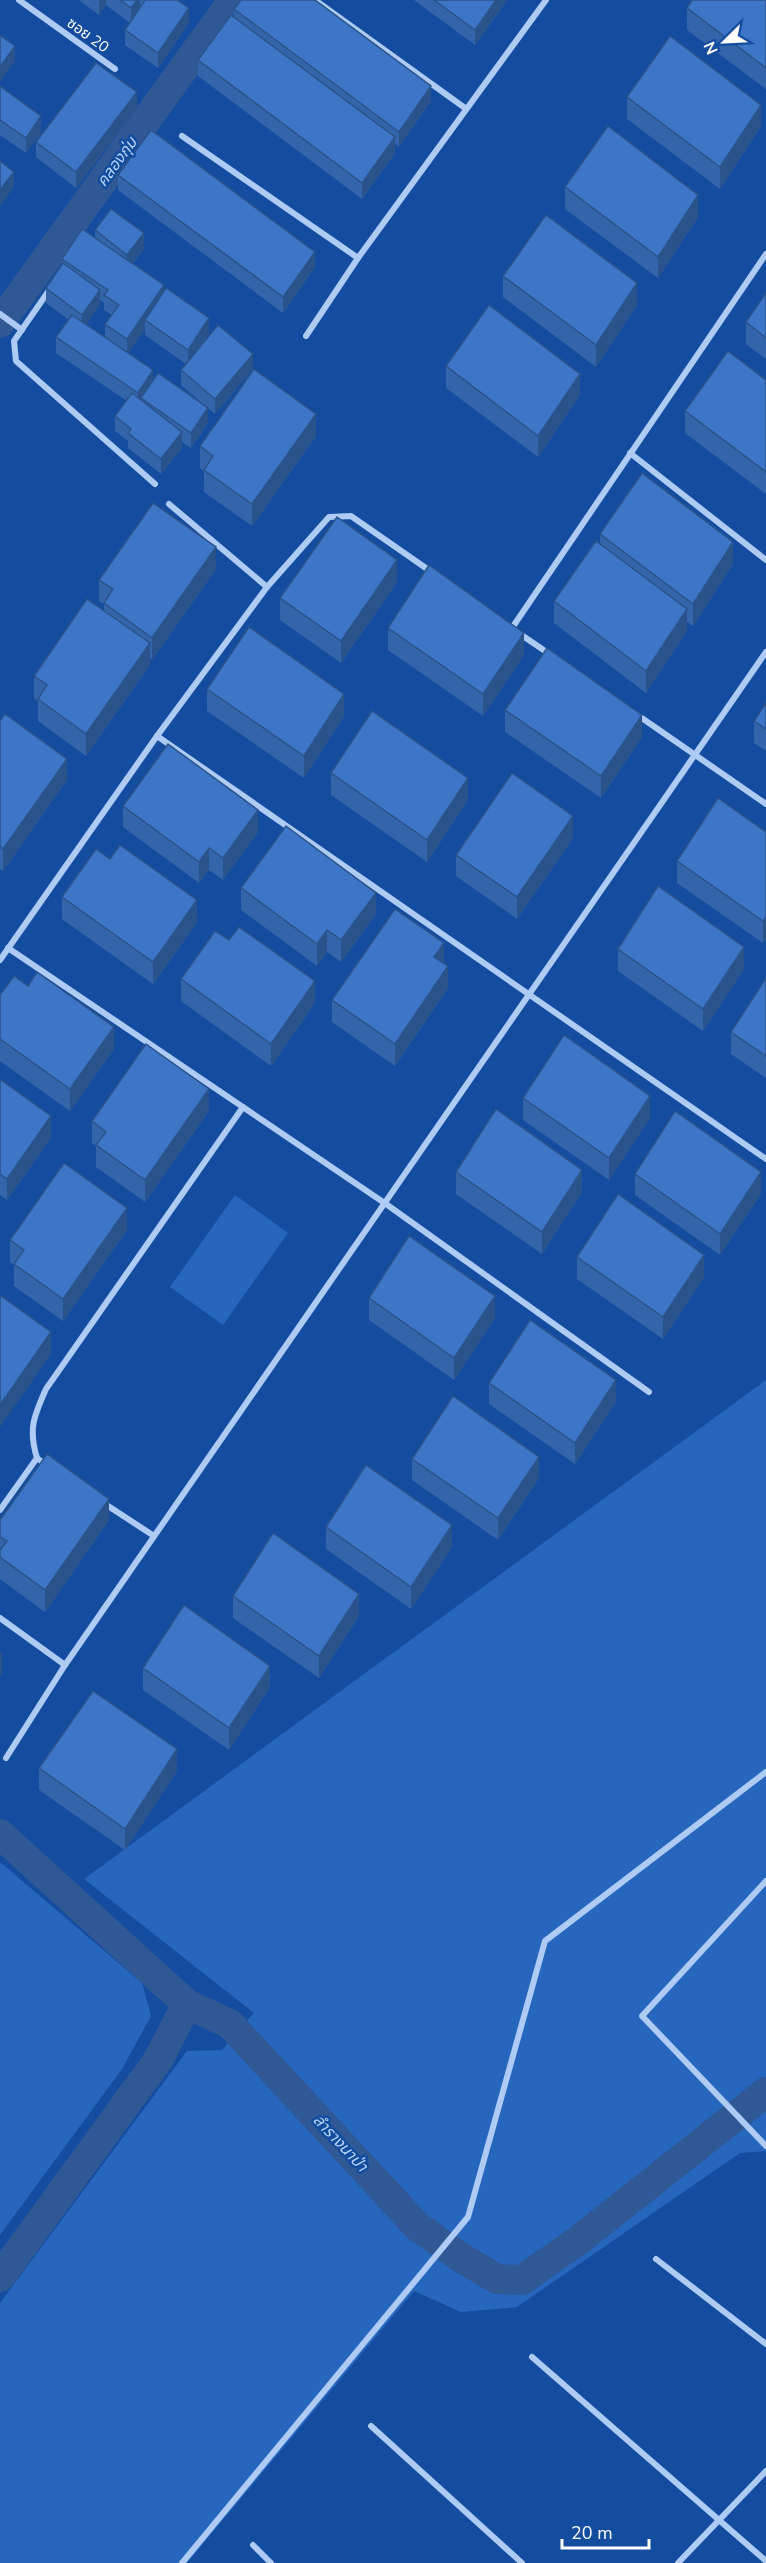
<svg xmlns="http://www.w3.org/2000/svg" width="766" height="2563" font-family="'Nunito Sans','Noto Sans Thai',sans-serif">
<style>
.green{fill:#2766bd}
.lines{fill:none;stroke-linecap:round;stroke-linejoin:round}
.canal{stroke:#2f5895;stroke-width:30}
.street{stroke:#adcbf4;stroke-width:6}
.wall{fill:#3465aa;fill-rule:evenodd}
.shaded-wall{fill:#2b538b}
.building{fill:#3d76c6;stroke:#2b538b;stroke-width:1.5}
.labels{text-anchor:middle;dominant-baseline:central;stroke-width:5;stroke-linejoin:round;paint-order:stroke}
.street-label{font-size:15px;fill:#fff;stroke:#144d9f}
.water-label{font-size:16px;font-style:italic;fill:#b9d5fa;stroke:#144d9f}
</style>
<rect width="100%" height="100%" fill="#144d9f"/>
<!-- green -->
<g class="green">
<path d="M235 1195 288 1233 223 1325 170 1287Z"/>
<path d="M766 1380V2151L740 2153 517 2307 461 2312 414 2291 187 2563H0V2303L187 2051 222 2050 254 2013 84 1879Z"/>
<path d="M0 1862 142 1983 151 2016 122 2069 0 2235Z"/>
</g>
<g class="lines">
<!-- canal -->
<g class="canal">
<path d="M0 323 233 0"/>
<path d="M0 1834 187 2004"/>
<path d="M0 2277 158 2060 187 2004 230 2024 417 2226 460 2257 497 2279 522 2280 580 2239 766 2092"/>
</g>
<!-- street -->
<g class="street">
<path d="M19 0 115 69"/>
<path d="M315 0 465 108"/>
<path d="M182 136 358 258"/>
<path d="M50 289 14 341 16 361 155 484"/>
<path d="M0 314 22 330"/>
<path d="M306 336 358 258 546 0"/>
<path d="M630 453 766 560"/>
<path d="M169 504 267 587"/>
<path d="M512 628 766 254"/>
<path d="M517 632 551 655"/>
<path d="M636 714 766 804"/>
<path d="M157 736 766 1159"/>
<path d="M8 948 386 1204 649 1392"/>
<path d="M0 960 157 736 267 587 329 517 351 516 433 573"/>
<path d="M46 1465 37 1458C28 1429 34 1416 46 1389L243 1107"/>
<path d="M102 1502 154 1536"/>
<path d="M0 1510 37 1458"/>
<path d="M0 1618 65 1665"/>
<path d="M6 1758 65 1665 766 652"/>
<path d="M766 1881 642 2016 766 2146"/>
<path d="M656 2259 766 2344"/>
<path d="M532 2357 766 2561"/>
<path d="M371 2426 522 2563"/>
<path d="M253 2545 271 2563"/>
<path d="M182 2563 468 2217 545 1941 766 1772"/>
<path d="M678 2563 766 2471"/>
</g>
</g>
<!-- wall -->
<g class="wall">
<path d="M79 0H177L189 23 158 68 125 45V30L130 23 106 5 99 15Z"/>
<path d="M414 0H507L475 45Z"/>
<path d="M766 0V89L687 30V8Z"/>
<path d="M234 9 431 101 399 147 395 144V153L362 199 198 76V60L234 18Z"/>
<path d="M0 86 41 132 26 153 0 135Z"/>
<path d="M627 97 761 126 720 189 627 119Z"/>
<path d="M137 108 76 188 36 157V142Z"/>
<path d="M118 175 315 267 283 313 118 190Z"/>
<path d="M565 187 698 217 658 278 565 209Z"/>
<path d="M95 230 144 249 133 263 209 333 201 346 253 369 215 414 208 408V423L191 448 182 442V448L161 474 128 448V441L115 431V416L127 401 56 353V337L69 320 46 303V288L62 266V259L95 238ZM100 300 104 303V310L112 315 105 324V337L86 324 100 305ZM145 329V335L186 364 181 370V385L203 404 153 379 128 353Z"/>
<path d="M503 276 637 305 596 367 503 297Z"/>
<path d="M766 293V359L746 344V322Z"/>
<path d="M446 366 580 395 538 457 446 388Z"/>
<path d="M766 380V494L685 433V411Z"/>
<path d="M316 436 252 526 204 492V471L200 468V446Z"/>
<path d="M600 534 733 564 693 626 687 622V631L646 693 554 623V601L600 543Z"/>
<path d="M216 569 152 660 150 658V665L86 756 38 721V701L34 698V676L104 610V604L99 601V580Z"/>
<path d="M397 582 341 663 280 620V598Z"/>
<path d="M388 628 524 655 483 716 388 650Z"/>
<path d="M207 689 344 716 304 778 207 711Z"/>
<path d="M766 703V751L754 743V721Z"/>
<path d="M505 710 642 737 601 798 505 732Z"/>
<path d="M0 721 67 780 3 871 0 869Z"/>
<path d="M331 773 468 800 427 862 331 795Z"/>
<path d="M123 806 258 832 223 880 209 870 199 883 123 827Z"/>
<path d="M766 832V939L763 943 677 883V861Z"/>
<path d="M573 838 517 919 456 876V855Z"/>
<path d="M241 888 376 914 341 962 327 952 317 966 241 910Z"/>
<path d="M62 897 197 922 153 984 62 919Z"/>
<path d="M618 949 744 969 703 1031 618 971Z"/>
<path d="M444 963 448 988 395 1066 332 1022V1000Z"/>
<path d="M766 978V1078L731 1054V1032Z"/>
<path d="M181 979 315 1003 271 1066 181 1001Z"/>
<path d="M0 995 114 1049 70 1111 0 1061Z"/>
<path d="M0 1079 51 1138 7 1200 0 1195Z"/>
<path d="M523 1098 650 1118 609 1180 523 1120Z"/>
<path d="M209 1111 145 1202 96 1167V1146L92 1143V1121Z"/>
<path d="M456 1172 582 1192 542 1254 456 1194Z"/>
<path d="M635 1174 761 1194 720 1255 635 1195Z"/>
<path d="M127 1230 63 1321 14 1286V1265L10 1262V1240Z"/>
<path d="M577 1257 704 1277 663 1339 577 1279Z"/>
<path d="M369 1298 495 1318 454 1380 369 1320Z"/>
<path d="M489 1383 616 1402 575 1464 489 1404Z"/>
<path d="M412 1459 539 1478 498 1540 412 1480Z"/>
<path d="M0 1520H109L45 1612 0 1579Z"/>
<path d="M326 1527 452 1547 411 1609 326 1549Z"/>
<path d="M233 1596 359 1616 319 1678 233 1618Z"/>
<path d="M143 1668 270 1687 229 1750 143 1690Z"/>
<path d="M39 1768 177 1771 125 1850 39 1790Z"/>
</g>
<!-- shaded-wall -->
<g class="shaded-wall">
<path d="M99 0H106V5L99 15Z"/>
<path d="M137 0H140V11L131 23V8Z"/>
<path d="M496 0H507L475 45V30Z"/>
<path d="M189 8V23L158 68V53Z"/>
<path d="M15 46V61L0 82V67Z"/>
<path d="M431 86V101L399 147V132Z"/>
<path d="M137 92V108L76 188V172Z"/>
<path d="M761 105V126L720 189V167Z"/>
<path d="M41 116V132L26 153V138Z"/>
<path d="M395 137V153L362 199V183Z"/>
<path d="M14 172V187L0 206V190Z"/>
<path d="M698 195V217L658 278V257Z"/>
<path d="M144 233V249L127 270V255Z"/>
<path d="M315 252V267L283 313V297Z"/>
<path d="M637 283V305L596 367V345Z"/>
<path d="M164 285V300L145 320V329L127 355V339Z"/>
<path d="M100 290V305L82 330V315Z"/>
<path d="M209 318V333L188 365V350Z"/>
<path d="M253 354V369L215 414V399Z"/>
<path d="M153 370V385L141 398V404L138 408V393Z"/>
<path d="M580 374V395L538 457V436Z"/>
<path d="M208 408V423L191 448V433Z"/>
<path d="M316 414V436L252 526V504Z"/>
<path d="M182 432V448L161 474V459Z"/>
<path d="M733 542V564L693 626V604Z"/>
<path d="M216 547V569L152 660V638Z"/>
<path d="M397 560V582L341 663V641Z"/>
<path d="M687 609V631L646 693V671Z"/>
<path d="M524 633V655L483 716V694Z"/>
<path d="M150 643V665L86 756V734Z"/>
<path d="M344 694V716L304 778V756Z"/>
<path d="M642 715V737L601 798V776Z"/>
<path d="M67 759V780L3 871V849Z"/>
<path d="M468 778V800L427 862V840Z"/>
<path d="M258 810V832L223 880V858Z"/>
<path d="M573 816V838L517 919V897Z"/>
<path d="M209 848V870L199 883V862Z"/>
<path d="M376 893V914L341 962V940Z"/>
<path d="M197 900V922L153 984V962Z"/>
<path d="M766 917V939L763 943V921Z"/>
<path d="M327 930V952L317 966V944Z"/>
<path d="M444 943V964L434 957Z"/>
<path d="M744 947V969L703 1031V1009Z"/>
<path d="M448 966V988L395 1066V1044Z"/>
<path d="M315 981V1003L271 1066V1044Z"/>
<path d="M114 1027V1049L70 1111V1089Z"/>
<path d="M209 1089V1111L145 1202V1180Z"/>
<path d="M650 1096V1118L609 1180V1158Z"/>
<path d="M51 1116V1138L7 1200V1179Z"/>
<path d="M582 1170V1192L542 1254V1232Z"/>
<path d="M761 1172V1194L720 1255V1234Z"/>
<path d="M127 1208V1230L63 1321V1299Z"/>
<path d="M704 1255V1277L663 1339V1317Z"/>
<path d="M495 1296V1318L454 1380V1358Z"/>
<path d="M51 1332V1354L0 1427V1405Z"/>
<path d="M616 1380V1402L575 1464V1443Z"/>
<path d="M539 1457V1478L498 1540V1518Z"/>
<path d="M109 1499V1520L45 1612V1590Z"/>
<path d="M452 1525V1547L411 1609V1587Z"/>
<path d="M359 1594V1616L319 1678V1656Z"/>
<path d="M2 1651V1673L0 1676V1654Z"/>
<path d="M270 1666V1687L229 1750V1728Z"/>
<path d="M177 1749V1771L125 1850V1829Z"/>
</g>
<!-- building -->
<g class="building">
<path d="M120 0H137L131 8Z"/>
<path d="M145 0H177L189 8 158 53 125 30Z"/>
<path d="M241 0H315L431 86 399 132 234 9Z"/>
<path d="M434 0H496L475 30Z"/>
<path d="M692 0H766V68L687 8Z"/>
<path d="M231 15 395 137 362 183 198 60Z"/>
<path d="M0 35 15 46 0 67Z"/>
<path d="M670 36 761 105 720 167 627 97Z"/>
<path d="M96 63 137 92 76 172 36 142Z"/>
<path d="M0 86 41 116 26 138 0 120Z"/>
<path d="M608 126 698 195 658 257 565 187Z"/>
<path d="M151 130 315 252 283 297 118 175Z"/>
<path d="M0 161 14 172 0 190Z"/>
<path d="M111 209 144 233 127 255 95 230Z"/>
<path d="M546 215 637 283 596 345 503 276Z"/>
<path d="M82 229 164 285 127 339 105 324 119 305 104 295 108 290 62 259Z"/>
<path d="M63 263 100 290 82 315 46 288Z"/>
<path d="M166 288 209 318 188 350 145 320Z"/>
<path d="M766 293V338L746 322Z"/>
<path d="M489 305 580 374 538 436 446 366Z"/>
<path d="M72 315 153 370 138 393 56 337Z"/>
<path d="M218 325 253 354 215 399 181 370Z"/>
<path d="M728 351 766 380V472L685 411Z"/>
<path d="M254 369 316 414 252 504 204 470 213 456 200 446Z"/>
<path d="M158 373 208 408 191 433 141 398Z"/>
<path d="M132 393 182 432 161 459 128 433 131 429 115 416Z"/>
<path d="M642 473 733 542 693 604 600 534Z"/>
<path d="M153 503 216 547 152 638 104 603 113 589 99 580Z"/>
<path d="M337 517 397 560 341 641 280 598Z"/>
<path d="M596 541 687 609 646 671 554 601Z"/>
<path d="M429 565 524 633 483 694 388 628Z"/>
<path d="M87 599 150 643 86 734 38 699 47 685 34 676Z"/>
<path d="M249 627 344 694 304 756 207 689Z"/>
<path d="M547 648 642 715 601 776 505 710Z"/>
<path d="M766 703V729L754 721Z"/>
<path d="M372 711 468 778 427 840 331 773Z"/>
<path d="M5 714 67 759 3 849 0 847V721Z"/>
<path d="M168 744 258 810 223 858 209 848 199 862 123 806Z"/>
<path d="M512 773 573 816 517 897 456 855Z"/>
<path d="M718 798 766 832V917L763 921 677 861Z"/>
<path d="M286 826 376 893 341 940 327 930 317 944 241 888Z"/>
<path d="M120 845 197 900 153 962 62 897 96 849 110 859Z"/>
<path d="M658 886 744 947 703 1009 618 949Z"/>
<path d="M395 909 444 943 434 957 448 966 395 1044 332 1000Z"/>
<path d="M239 927 315 981 271 1044 181 979 215 931 229 940Z"/>
<path d="M37 972 114 1027 70 1089 0 1039V995L14 976 28 986Z"/>
<path d="M766 978V1056L731 1032Z"/>
<path d="M564 1035 650 1096 609 1158 523 1098Z"/>
<path d="M146 1044 209 1089 145 1180 96 1145 106 1132 92 1121Z"/>
<path d="M0 1079 51 1116 7 1179 0 1174Z"/>
<path d="M496 1109 582 1170 542 1232 456 1172Z"/>
<path d="M675 1111 761 1172 720 1234 635 1174Z"/>
<path d="M64 1163 127 1208 63 1299 14 1264 24 1250 10 1240Z"/>
<path d="M618 1194 704 1255 663 1317 577 1257Z"/>
<path d="M409 1236 495 1296 454 1358 369 1298Z"/>
<path d="M0 1295 51 1332 0 1405Z"/>
<path d="M530 1320 616 1380 575 1443 489 1383Z"/>
<path d="M453 1396 539 1457 498 1518 412 1459Z"/>
<path d="M47 1454 109 1499 45 1590 0 1557V1550L7 1541 0 1537V1520Z"/>
<path d="M366 1465 452 1525 411 1587 326 1527Z"/>
<path d="M273 1533 359 1594 319 1656 233 1596Z"/>
<path d="M184 1605 270 1666 229 1728 143 1668Z"/>
<path d="M93 1691 177 1749 125 1829 39 1768Z"/>
</g>
<g class="labels">
<!-- street labels -->
<g class="street-label">
<text transform="translate(88 35) rotate(36)">ซอย 20</text>
</g>
<!-- water labels -->
<g class="water-label">
<text transform="translate(117 162) rotate(-54)">คลองกุ่ม</text>
<text transform="translate(340 2143) rotate(47)">ลำรางนาป่า</text>
</g>
</g>
<!-- north arrow -->
<g transform="translate(724 42) rotate(246)" stroke="#144d9f" stroke-width="4.5" paint-order="stroke">
<path d="M0-4.5L10 22L0 15L-10 22Z" fill="#ffffff"/>
<text y="-9" font-size="16" font-weight="bold" text-anchor="middle" fill="#ffffff">N</text>
</g>
<!-- scale -->
<path d="M562 2539v9h87v-9" fill="none" stroke="#ffffff" stroke-width="3"/>
<text x="571" y="2539" font-size="18" fill="#ffffff" stroke="#144d9f" stroke-width="4.5" paint-order="stroke">20 m</text>
</svg>
